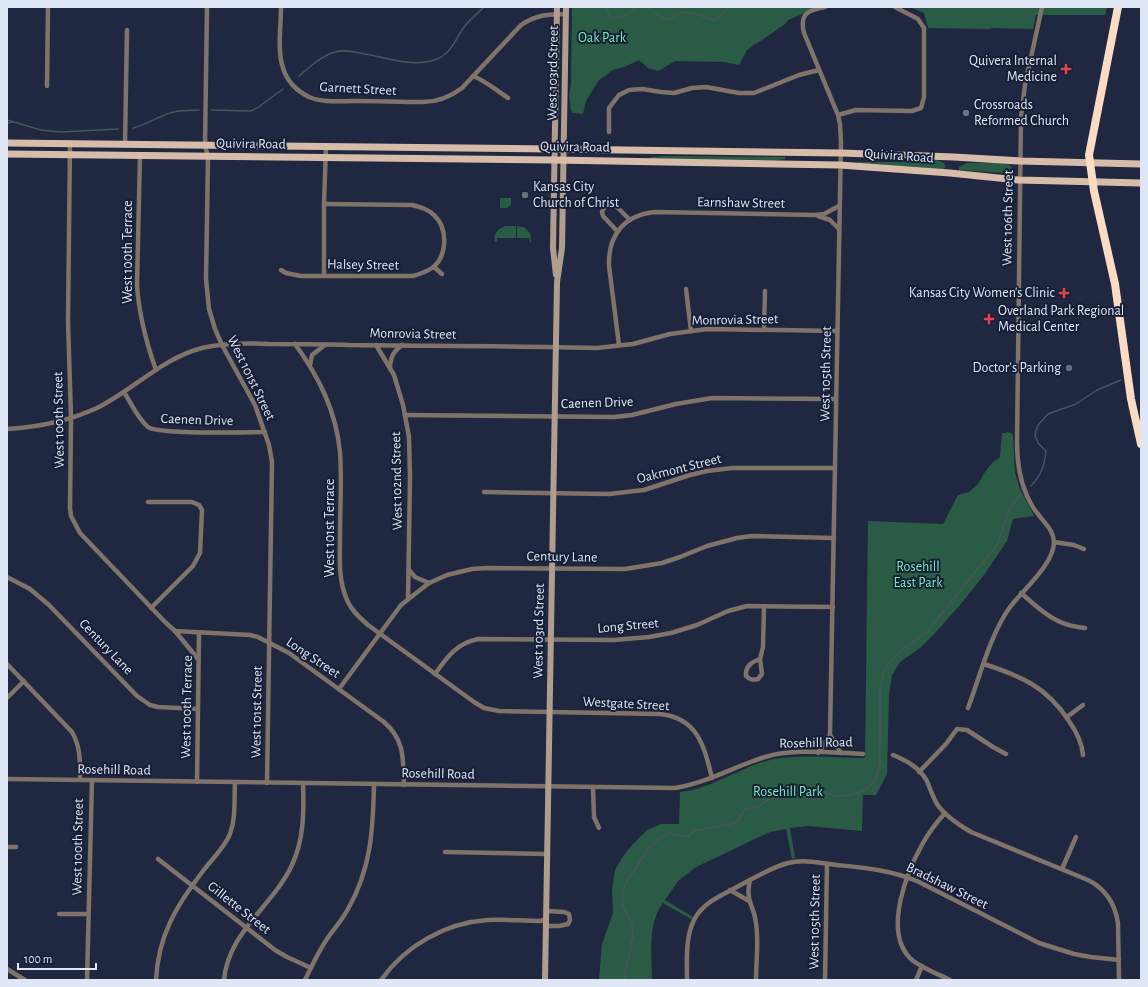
<svg xmlns="http://www.w3.org/2000/svg" width="1148" height="987" font-family="'Alegreya Sans',sans-serif">
<style>
.green{fill:#2a5b44}
.lines{fill:none;stroke-linecap:round;stroke-linejoin:round}
.stream{stroke:#48545b;stroke-width:1.5}
.minor{stroke:#80736a;stroke-width:4.5}
.secondary{stroke:#b19d8e;stroke-width:6}
.primary{stroke:#d7bda9;stroke-width:7}
.motorway{stroke:#fadbc3;stroke-width:8}
.health-dot{fill:#e0444e;stroke:#171f37;stroke-width:1.5}
.worship-dot{fill:#6b7280;stroke:#171f37;stroke-width:1.5}
.service-dot{fill:#5c6f8a;stroke:#171f37;stroke-width:1.5}
.labels{text-anchor:middle;dominant-baseline:central;stroke-width:4;stroke-linejoin:round;paint-order:stroke}
.park-label{font-size:14px;fill:#73f0b6;stroke:#171f37}
.poi-label{font-size:14px;fill:#dfe6f6;stroke:#171f37;text-anchor:end}
.street-label{font-size:14px;fill:#dfe6f6;stroke:#171f37}
</style>
<rect width="100%" height="100%" fill="#202841"/>
<!-- green -->
<g class="green">
<path d="M572 7H819L788 20 785 24 762 40 754 45 747 50 739 65 724 62 675 61 658 71 648 68 639 60 624 67 613 70 599 80 586 101 583 114 572 113V110L571 111 569 95 571 84Z"/>
<path d="M910 7H1107L1105 15H1036L1033 29 993 28 989 29 928 28 924 13Z"/>
<path d="M662 156 785 157V159L771 161 651 159V157Z"/>
<path d="M931 159C937 160 944 161 946 167L943 169 859 163V162H909Z"/>
<path d="M967 163H1005L1010 165 1012 168 1010 171 1005 173 959 170V167Z"/>
<path d="M500 198H511V205L507 208H500Z"/>
<path d="M506 226H516V238H497V241L495 242C493 234 498 228 506 226Z"/>
<path d="M517 226 523 227C529 230 532 236 531 243L530 242V238H517Z"/>
<path d="M1007 432 1011 433 1013 435 1015 473 1020 489 1034 516 1013 519 1007 541 984 575 960 605 935 633 920 648 900 662 892 675 889 695 887 774 876 795H863L862 831 808 826 790 828 795 858 792 859 786 829 770 832 696 867 678 881 665 900 693 917 691 919 663 903C647 924 652 955 652 980H599L602 944 613 913 612 890 615 870 622 858 632 845 647 830 661 824H679L680 792C711 789 737 769 766 761 795 753 834 758 865 758L868 521 943 524 958 495 969 492 978 484 985 472 992 463 1000 457 1002 433H1006Z"/>
</g>
<g class="lines">
<!-- stream -->
<g class="stream">
<path d="M605 7 611 18C622 18 628 14 636 7"/>
<path d="M646 7 658 15 669 20 681 12 697 14 709 19 716 20 730 7"/>
<path d="M299 76C310 67 321 56 335 52 344 49 355 52 365 54 388 58 414 68 437 59 452 53 456 38 464 27 470 19 478 13 484 7"/>
<path d="M211 110 251 111 257 108 283 89"/>
<path d="M7 120 41 130 61 132 118 129"/>
<path d="M7 123 13 122"/>
<path d="M133 128C146 125 157 117 170 113 179 110 189 111 199 110"/>
<path d="M1031 486C1042 474 1044 467 1046 451L1038 443 1035 435 1038 425 1048 414 1076 404 1097 390 1121 380"/>
<path d="M624 980 633 935 632 923 623 907 622 895 626 883 647 850 658 840 668 833 688 837 694 831 731 824 738 821 745 809 760 806 779 791 800 789 820 791 836 796 851 795 865 790 874 782 880 765V686L884 672 889 662 899 652 927 632 997 545 1011 506 1020 496"/>
</g>
<!-- minor -->
<g class="minor">
<path d="M207 7 205 145 208 157 206 279 209 309 215 329 222 345 255 405 269 445 272 462 267 783"/>
<path d="M281 7C281 26 277 50 283 68 287 81 297 91 309 97 323 103 340 101 355 101 378 101 400 102 423 102 438 102 450 97 462 88L521 25C536 15 548 14 566 14"/>
<path d="M825 7C809 10 799 13 804 33L838 115 840 124 841 142 830 735 841 753"/>
<path d="M473 76C486 81 497 91 508 98"/>
<path d="M47 86 48 7"/>
<path d="M838 115 856 110 912 111 921 108 924 97V28L918 19 895 7"/>
<path d="M609 132V108L619 95 629 90 642 89 661 92 674 93 692 88 706 87 739 93H754L799 75 819 70"/>
<path d="M70 144 68 321 71 418 70 508 71 516 80 533 165 622 175 631 250 635 258 637 289 653 384 722C405 740 403 759 404 785"/>
<path d="M125 144 127 30"/>
<path d="M140 156 137 285C139 315 146 342 156 370"/>
<path d="M818 216 830 220 839 229"/>
<path d="M617 231 603 216 602 212C604 206 608 204 614 204L630 220"/>
<path d="M434 267 442 274"/>
<path d="M281 270 286 273 301 276H413C420 274 426 272 432 268 448 256 448 228 434 215 428 209 420 207 412 205L324 204"/>
<path d="M324 276V204L326 146"/>
<path d="M686 289 691 331"/>
<path d="M764 329 765 291"/>
<path d="M295 344C319 377 336 411 340 452 342 480 340 509 340 537 340 559 338 579 347 600 351 610 360 618 368 625L474 702 484 708 499 711 660 714C698 718 704 746 712 778"/>
<path d="M376 345 394 375 403 405 409 437 410 478 408 599"/>
<path d="M619 345 609 266C608 235 624 215 655 212L815 215 824 214 839 206"/>
<path d="M310 365 312 355 325 345"/>
<path d="M390 369C390 358 393 352 402 345"/>
<path d="M124 392C131 403 138 419 148 427 159 435 246 432 265 432"/>
<path d="M405 415 614 417 632 415 676 404 712 398 836 399"/>
<path d="M7 429C39 427 70 421 99 407 134 389 163 358 202 348 224 343 247 343 269 344 296 344 323 344 349 345 432 346 515 346 597 348L633 344 670 334 707 329 837 331"/>
<path d="M484 492 609 494 644 490 690 475 707 471 732 468H835"/>
<path d="M148 502H192L199 505 202 510 200 553 193 566 151 608"/>
<path d="M1054 542 1074 545 1084 549"/>
<path d="M409 570 415 577 429 583"/>
<path d="M7 577 30 589 49 605 137 696 150 705 158 707 198 709"/>
<path d="M1021 593C1035 605 1051 621 1069 625 1074 627 1080 627 1085 628"/>
<path d="M175 631 198 659"/>
<path d="M760 659C752 662 745 666 746 676 750 680 753 680 758 679L762 674 760 659 763 647 764 606"/>
<path d="M7 664 72 732C81 748 80 762 80 780"/>
<path d="M984 664C1021 676 1047 687 1069 721 1076 731 1082 742 1083 755"/>
<path d="M435 674C447 657 457 643 478 639L614 640 649 637 671 633 697 625 728 611 747 606 833 607"/>
<path d="M339 689 401 605 429 583 447 575 472 569 487 568 625 569 662 563 680 557 707 546 737 538 752 536 834 538"/>
<path d="M7 698 24 681"/>
<path d="M968 708C980 676 990 635 1010 607 1023 590 1054 564 1054 542 1053 529 1045 524 1038 514 1033 509 1030 502 1027 496 1019 478 1017 461 1017 442L1021 117 1025 85 1042 7"/>
<path d="M1067 717 1083 705"/>
<path d="M818 753 830 735"/>
<path d="M893 755C906 760 920 768 927 781 930 789 933 797 937 804 945 816 959 825 971 832L1088 880C1106 889 1115 904 1118 923L1119 980"/>
<path d="M919 772 946 744 957 729 967 730 993 747 1006 754"/>
<path d="M7 779 675 788C707 783 735 766 765 757 792 748 835 753 863 754"/>
<path d="M197 782 199 633"/>
<path d="M593 787 594 817 599 828"/>
<path d="M945 813C937 822 929 832 923 843 907 871 883 931 910 958 917 966 940 975 950 980"/>
<path d="M7 847H16"/>
<path d="M445 852 547 854"/>
<path d="M158 859 275 950 287 957 311 968"/>
<path d="M1062 869 1076 837"/>
<path d="M750 880C745 902 754 905 756 923 759 942 756 961 756 980"/>
<path d="M730 890 749 901"/>
<path d="M59 914H88"/>
<path d="M546 926H559L568 924 570 920 569 914 564 912 546 911"/>
<path d="M7 969 25 980"/>
<path d="M87 980 92 780"/>
<path d="M156 980C158 935 177 905 203 871 212 859 225 847 230 834 236 818 234 800 235 783"/>
<path d="M224 980C228 932 273 906 292 865 304 839 304 812 303 784"/>
<path d="M305 980C312 966 318 952 327 939 334 929 342 920 348 909 371 869 373 830 374 785"/>
<path d="M381 980C405 946 445 923 487 920 505 919 522 921 540 921L546 919"/>
<path d="M687 980C687 961 685 938 694 920 702 904 718 897 733 889 751 880 769 868 788 863 804 859 821 863 837 865 866 868 889 870 917 881L1039 943 1074 954 1091 957 1119 960"/>
<path d="M825 980 827 864"/>
<path d="M916 980 922 966"/>
</g>
<!-- secondary -->
<g class="secondary">
<path d="M556 275 553 248 557 7"/>
<path d="M545 980 557 282 562 248 566 7"/>
</g>
<!-- primary -->
<g class="primary">
<path d="M7 143 554 149 841 153 954 157 1020 161 1141 164"/>
<path d="M7 154 554 160 840 165 950 173 1019 180 1141 183"/>
</g>
<!-- motorway -->
<path class="motorway" d="M1118 7 1089 155 1094 191 1115 284 1131 399 1141 444"/>
</g>
<!-- markers -->
<g class="health-dot">
<path d="M1064 63h4v4h4v4h-4v4h-4v-4h-4v-4h4z"/>
<path d="M1062 287h4v4h4v4h-4v4h-4v-4h-4v-4h4z"/>
<path d="M987 313h4v4h4v4h-4v4h-4v-4h-4v-4h4z"/>
</g>
<g class="worship-dot">
<circle cx="966" cy="113" r="4"/>
<circle cx="525" cy="195" r="4"/>
</g>
<circle class="service-dot" cx="1069" cy="368" r="4"/>
<g class="labels">
<!-- park labels -->
<g class="park-label">
<text x="602" y="38">Oak Park</text>
<text x="918" y="567">Rosehill<tspan x="918" dy="16">East Park</tspan></text>
<text x="788" y="792">Rosehill Park</text>
</g>
<!-- poi labels -->
<g class="poi-label">
<text x="1057" y="61">Quivera Internal<tspan x="1057" dy="16">Medicine</tspan></text>
<text x="974" y="105" text-anchor="start">Crossroads<tspan x="974" dy="16">Reformed Church</tspan></text>
<text x="533" y="187" text-anchor="start">Kansas City<tspan x="533" dy="16">Church of Christ</tspan></text>
<text x="1055" y="293">Kansas City Women's Clinic</text>
<text x="998" y="311" text-anchor="start">Overland Park Regional<tspan x="998" dy="16">Medical Center</tspan></text>
<text x="1061" y="368">Doctor's Parking</text>
</g>
<!-- street labels -->
<g class="street-label">
<text transform="translate(553 73) rotate(-89)">West 103rd Street</text>
<text transform="translate(358 89) rotate(3)">Garnett Street</text>
<text transform="translate(251 144) rotate(1)">Quivira Road</text>
<text transform="translate(575 147) rotate(1)">Quivira Road</text>
<text transform="translate(899 156) rotate(4)">Quivira Road</text>
<text transform="translate(741 203) rotate(1)">Earnshaw Street</text>
<text transform="translate(1008 218) rotate(-89)">West 106th Street</text>
<text transform="translate(128 252) rotate(-90)">West 100th Terrace</text>
<text transform="translate(363 265) rotate(1)">Halsey Street</text>
<text transform="translate(735 320) rotate(-1)">Monrovia Street</text>
<text transform="translate(413 334) rotate(1)">Monrovia Street</text>
<text transform="translate(826 374) rotate(-89)">West 105th Street</text>
<text transform="translate(251 378) rotate(64)">West 101st Street</text>
<text transform="translate(597 403) rotate(-2)">Caenen Drive</text>
<text transform="translate(59 420) rotate(-91)">West 100th Street</text>
<text transform="translate(197 420) rotate(2)">Caenen Drive</text>
<text transform="translate(679 469) rotate(-14)">Oakmont Street</text>
<text transform="translate(397 481) rotate(-91)">West 102nd Street</text>
<text transform="translate(330 528) rotate(-90)">West 101st Terrace</text>
<text transform="translate(562 557) rotate(1)">Century Lane</text>
<text transform="translate(628 626) rotate(-5)">Long Street</text>
<text transform="translate(539 631) rotate(-89)">West 103rd Street</text>
<text transform="translate(106 647) rotate(46)">Century Lane</text>
<text transform="translate(313 658) rotate(34)">Long Street</text>
<text transform="translate(626 704) rotate(3)">Westgate Street</text>
<text transform="translate(187 707) rotate(-89)">West 100th Terrace</text>
<text transform="translate(257 712) rotate(-89)">West 101st Street</text>
<text transform="translate(816 743) rotate(-1)">Rosehill Road</text>
<text transform="translate(114 770) rotate(1)">Rosehill Road</text>
<text transform="translate(438 774) rotate(1)">Rosehill Road</text>
<text transform="translate(78 847) rotate(-89)">West 100th Street</text>
<text transform="translate(947 886) rotate(26)">Bradshaw Street</text>
<text transform="translate(239 908) rotate(38)">Gillette Street</text>
<text transform="translate(815 922) rotate(-89)">West 105th Street</text>
</g>
</g>
<!-- border -->
<rect width="1148" height="987" fill="none" stroke="#dfe6f6" stroke-width="16"/>
<!-- scale -->
<path d="M18 963v6h78v-6" fill="none" stroke="#dfe6f6" stroke-width="2"/>
<text x="24" y="963" font-size="12" fill="#dfe6f6" stroke="#171f37" stroke-width="3" paint-order="stroke">100 m</text>
</svg>
